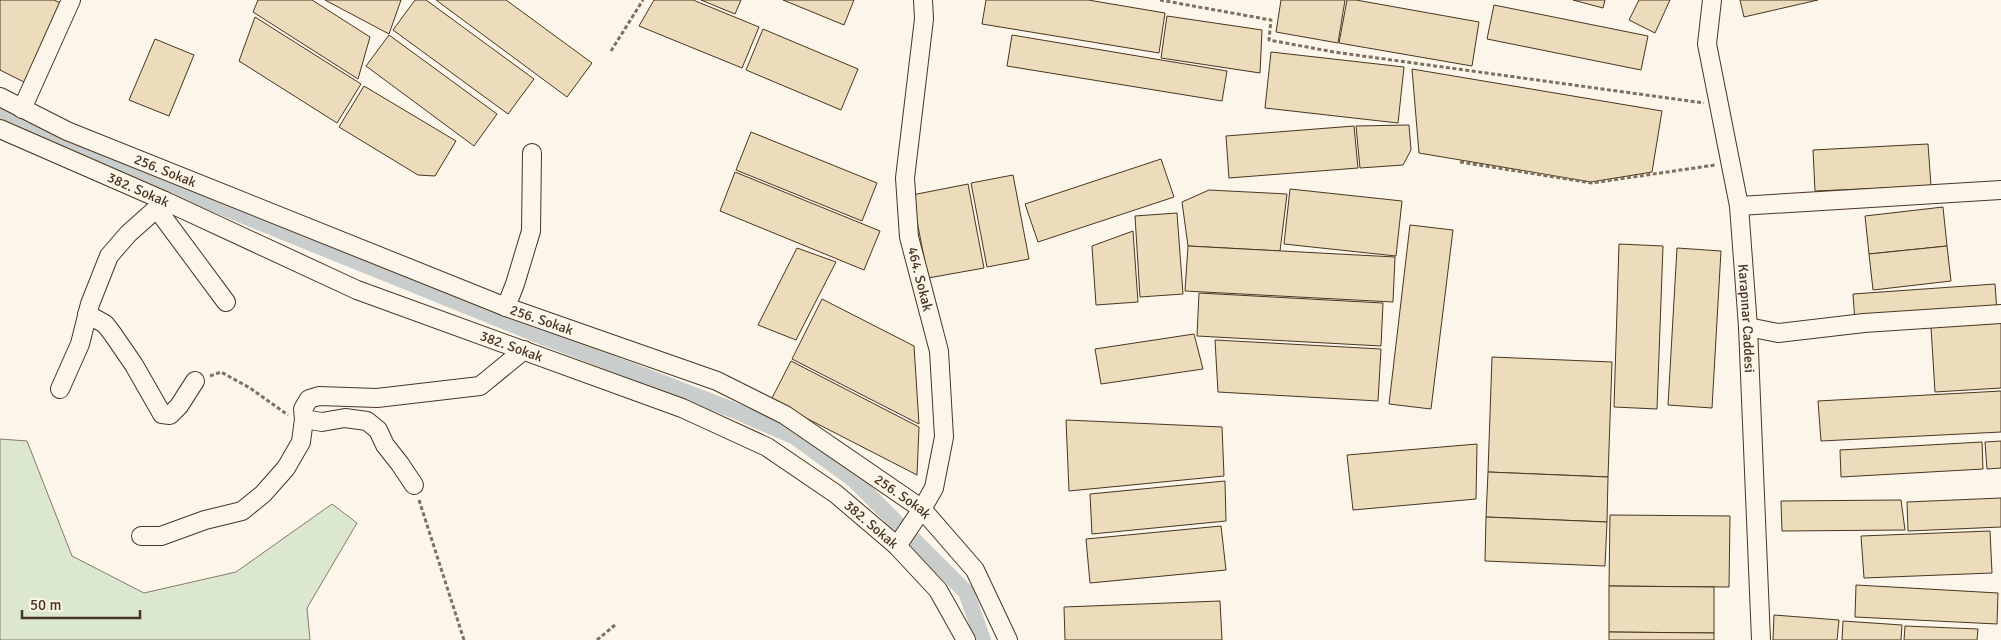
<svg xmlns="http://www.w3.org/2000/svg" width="2001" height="640" font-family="Signika,sans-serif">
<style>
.green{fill:#dce7d0;stroke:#887966}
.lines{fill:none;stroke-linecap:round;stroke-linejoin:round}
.canal{stroke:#c9cecd;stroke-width:16}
.building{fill:#ecdcbc;stroke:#4a3520}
.minor-casing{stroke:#4a3520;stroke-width:20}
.path{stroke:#7f6f5c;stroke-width:3;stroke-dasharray:4 2.5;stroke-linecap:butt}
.minor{stroke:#fbf6e9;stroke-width:18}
.labels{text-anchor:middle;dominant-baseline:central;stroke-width:4;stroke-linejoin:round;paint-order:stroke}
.street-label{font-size:14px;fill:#4a3520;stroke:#fbf6e9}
</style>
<rect width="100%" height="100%" fill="#fbf6e9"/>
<!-- green -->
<path class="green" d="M0 439 27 441 72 556 144 593 236 572 332 504 357 523 307 608 310 640H0Z"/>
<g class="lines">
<!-- canal -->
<path class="canal" d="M0 111 145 176 538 335 733 410 795 437 854 480 966 592 983 640"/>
</g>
<!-- building -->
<g class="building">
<path d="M0 0H54L65 5 24 82 0 70Z"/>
<path d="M258 0H312L370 37 358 79 253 12Z"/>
<path d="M325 0H401L389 34Z"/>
<path d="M415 0H426L534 79 508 114 393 30Z"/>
<path d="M436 0H506L592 63 567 97Z"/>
<path d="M654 0H693L759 27 742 68 639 26Z"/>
<path d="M701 0H741L735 14Z"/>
<path d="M783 0H854L844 25Z"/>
<path d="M986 0H1088L1165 13 1159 53 982 24Z"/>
<path d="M1281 0H1345L1338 43 1276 32Z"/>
<path d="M1347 0H1356L1479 22 1472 66 1339 43Z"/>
<path d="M1573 0H1605L1603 8Z"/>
<path d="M1639 0H1670L1655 33 1629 20Z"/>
<path d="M1740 0H1818L1744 17Z"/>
<path d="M1494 5 1648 36 1641 70 1487 39Z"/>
<path d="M1167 16 1262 30 1260 73 1161 58Z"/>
<path d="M255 17 361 84 337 123 239 61Z"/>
<path d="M763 29 858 69 841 110 746 70Z"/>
<path d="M389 35 497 114 474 146 366 66Z"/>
<path d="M1012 35 1227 71 1222 101 1007 66Z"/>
<path d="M155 39 194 55 169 116 129 100Z"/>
<path d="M1271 52 1404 67 1398 123 1265 108Z"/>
<path d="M1412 69 1662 111 1652 172 1591 182 1419 153Z"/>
<path d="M364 86 456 141 435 176 418 175 339 127Z"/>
<path d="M1409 125 1411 150 1403 165 1360 168 1356 126Z"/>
<path d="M1354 126 1358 168 1229 178 1226 136Z"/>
<path d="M751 132 877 183 862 221 736 170Z"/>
<path d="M1928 144 1931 186 1815 191 1813 150Z"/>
<path d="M1161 159 1174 197 1038 242 1025 204Z"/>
<path d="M735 172 880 231 864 270 720 211Z"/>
<path d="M1013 175 1029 259 987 267 971 183Z"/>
<path d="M968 184 984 268 928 278 912 195Z"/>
<path d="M1290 189 1402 201 1396 256 1284 244Z"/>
<path d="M1209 190 1287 194 1280 251 1188 246 1182 202Z"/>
<path d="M1943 207 1947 246 1869 254 1865 216Z"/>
<path d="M1177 213 1183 294 1140 297 1135 216Z"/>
<path d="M1410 225 1453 230 1431 409 1389 404Z"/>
<path d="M1133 231 1138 302 1096 305 1092 246Z"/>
<path d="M1619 244 1663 246 1657 409 1614 407Z"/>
<path d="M1188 246 1395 257 1393 302 1185 291Z"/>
<path d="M1947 246 1951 281 1873 290 1869 254Z"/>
<path d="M797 248 836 262 796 340 758 325Z"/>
<path d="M1677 248 1721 251 1712 408 1668 405Z"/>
<path d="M1995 284 1997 312 1855 322 1853 294Z"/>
<path d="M1199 293 1383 303 1381 346 1197 336Z"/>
<path d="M822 299 914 346 919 424 792 359Z"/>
<path d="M2001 323V388L1935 392 1931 327Z"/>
<path d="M1194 334 1203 369 1101 384 1095 349Z"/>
<path d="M1215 340 1381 349 1378 401 1218 392Z"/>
<path d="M1492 357 1612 362 1608 477 1488 472Z"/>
<path d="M791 361 919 427 917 475 771 400Z"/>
<path d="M2001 391V432L1821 441 1818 401Z"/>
<path d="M1066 420 1222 427 1224 476 1069 491Z"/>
<path d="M2001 441V468L1987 469 1985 442Z"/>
<path d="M1982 442 1983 469 1841 477 1840 450Z"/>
<path d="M1477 444 1476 499 1353 510 1347 455Z"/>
<path d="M1488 472 1608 477 1607 522 1486 517Z"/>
<path d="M1225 481 1226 521 1092 534 1090 494Z"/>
<path d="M2001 498V527L1908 531 1907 502Z"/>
<path d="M1901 500 1905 530 1782 531 1781 501Z"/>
<path d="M1610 515 1730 516 1729 587 1609 586Z"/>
<path d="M1486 517 1607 522 1605 566 1485 561Z"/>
<path d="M1221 526 1226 570 1090 583 1086 539Z"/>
<path d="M1990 531 1992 573 1864 578 1861 536Z"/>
<path d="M1856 585 1998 593 1997 624 1855 617Z"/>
<path d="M1609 586 1714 587V633L1609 632Z"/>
<path d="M1220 601 1222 640H1065L1064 607Z"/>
<path d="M1774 615 1839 620 1837 640H1773Z"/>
<path d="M1843 621 1902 625 1901 640H1842Z"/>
<path d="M1905 626 1978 629 1977 640H1904Z"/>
<path d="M1609 632 1714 633V640H1609Z"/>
</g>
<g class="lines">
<!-- minor casing -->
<g class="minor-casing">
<g id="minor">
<path id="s1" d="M1712 0 1707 44 1739 206 1748 327 1761 640"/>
<path id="s2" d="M0 97 67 131 506 307 717 381 785 415 922 509 975 570 1008 640"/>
<path d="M22 109 71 0"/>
<path id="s3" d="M0 129 165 201 357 290 682 408 767 447 836 494 897 546 938 590 966 640"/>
<path d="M1739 206 2001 190"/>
<path d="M157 209 226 302"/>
<path d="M506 307 515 284 531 231 532 153"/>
<path d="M87 314 105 324 112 333 134 365 162 414 170 415 179 406 195 381"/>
<path d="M1748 327 1778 333 1864 323 2001 314"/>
<path d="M60 389 80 344 90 304 109 256 128 234 165 201"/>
<path d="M304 419 322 422 345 418 367 421 378 430 385 445 400 464 414 485"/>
<path d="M141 536H161L205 520 242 511 263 494 286 468 301 442 304 419 303 409 309 399 319 396 377 398 480 386 524 350"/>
<path d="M897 546 922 509 934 488 944 437 939 351 909 237 905 178 924 19 923 0"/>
</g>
</g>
<!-- path -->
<g class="path">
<path d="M1160 0 1271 20 1269 40 1334 52 1704 103"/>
<path d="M611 51 643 0"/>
<path d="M1460 162 1592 183 1715 165"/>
<path d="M210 376 221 372 250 388 288 415"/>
<path d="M419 500 464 640"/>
<path d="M597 640 615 625"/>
</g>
<!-- minor -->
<use href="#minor" class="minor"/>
</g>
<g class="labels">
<!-- street labels -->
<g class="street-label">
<text stroke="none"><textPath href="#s2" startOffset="181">256. Sokak</textPath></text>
<text stroke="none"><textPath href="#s3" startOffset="151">382. Sokak</textPath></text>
<text transform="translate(920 279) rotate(76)">464. Sokak</text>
<text stroke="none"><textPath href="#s1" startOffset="322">Karapınar Caddesi</textPath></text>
<text stroke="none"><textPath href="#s2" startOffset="586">256. Sokak</textPath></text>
<text stroke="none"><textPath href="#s3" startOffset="556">382. Sokak</textPath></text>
<text stroke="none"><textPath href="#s2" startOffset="991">256. Sokak</textPath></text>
<text stroke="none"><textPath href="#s3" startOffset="961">382. Sokak</textPath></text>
</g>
</g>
<!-- scale -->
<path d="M22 610v8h118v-8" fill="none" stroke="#4a3520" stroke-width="2.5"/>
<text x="30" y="610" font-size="15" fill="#4a3520" stroke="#fbf6e9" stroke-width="4" paint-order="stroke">50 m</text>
</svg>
